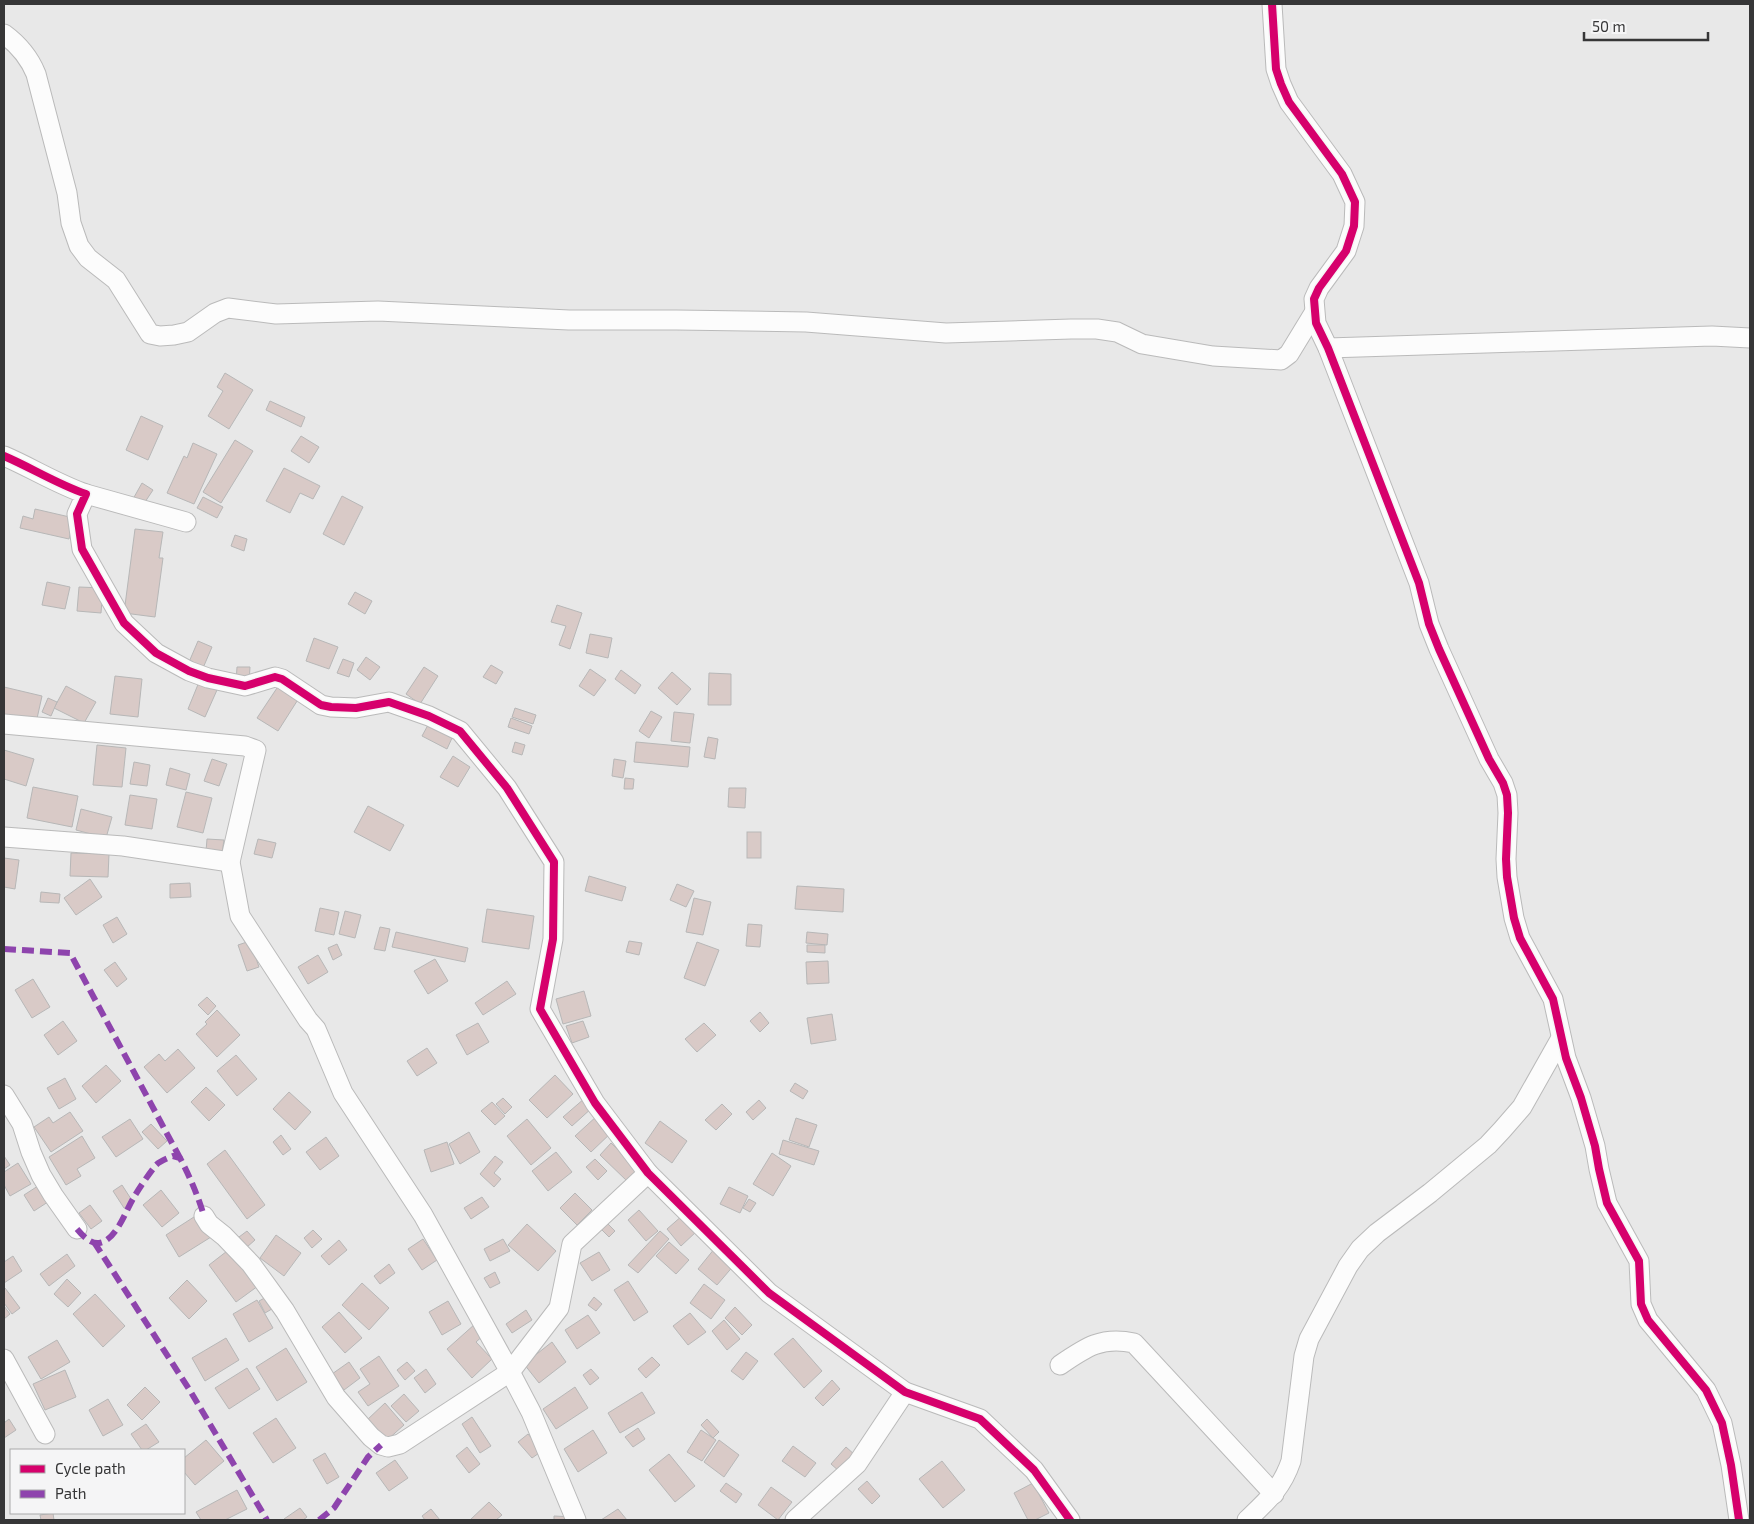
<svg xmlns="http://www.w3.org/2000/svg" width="1754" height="1524" font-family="'Exo 2',sans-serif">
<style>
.building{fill:#d9cac7;stroke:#b7b7b7}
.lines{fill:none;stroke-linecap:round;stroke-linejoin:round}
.street-casing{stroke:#bababa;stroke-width:21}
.street{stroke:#fcfcfc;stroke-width:19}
.quiet{stroke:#8e44ad;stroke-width:6;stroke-dasharray:12 6;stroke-linecap:butt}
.cycleway-casing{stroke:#f5f5f6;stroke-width:11}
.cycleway{stroke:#d6006c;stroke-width:8}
</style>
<rect width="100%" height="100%" fill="#e8e8e8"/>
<!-- building -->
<g class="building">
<path d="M225 373 253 390 229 429 208 416 223 391 217 387Z"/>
<path d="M270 401 305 417 301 427 266 410Z"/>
<path d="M141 416 163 426 148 460 126 450Z"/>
<path d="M301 436 319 447 309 463 291 451Z"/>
<path d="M235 440 253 451 221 503 203 492Z"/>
<path d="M193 443 217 454 194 504 167 493 184 456 187 458Z"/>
<path d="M284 468 320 486 313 499 300 493 290 513 266 501Z"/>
<path d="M142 483 153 490 143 505 133 499Z"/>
<path d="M342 496 363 507 344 545 323 534Z"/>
<path d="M203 497 223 507 217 518 197 508Z"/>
<path d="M35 509 74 518 69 539 20 528 23 516 33 519Z"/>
<path d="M135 529 163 532 159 558H163L155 617 124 613Z"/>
<path d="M235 535 247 539 244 551 231 546Z"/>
<path d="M47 582 70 587 65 609 42 605Z"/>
<path d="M79 587 103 588 101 613 77 611Z"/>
<path d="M355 592 372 601 365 614 348 604Z"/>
<path d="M557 605 582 613 570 649 559 645 566 626 551 622Z"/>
<path d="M590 634 612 638 608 658 586 653Z"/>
<path d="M314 638 338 647 329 669 306 661Z"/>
<path d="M198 641 212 647 203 668 189 662Z"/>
<path d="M366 657 380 667 370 680 357 670Z"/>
<path d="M343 659 354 663 349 677 337 673Z"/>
<path d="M491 665 503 672 496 684 483 677Z"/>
<path d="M237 667H250L249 683 236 682Z"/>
<path d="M424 667 438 676 420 704 406 694Z"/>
<path d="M590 669 606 680 594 696 579 686Z"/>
<path d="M621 670 641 685 635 694 615 679Z"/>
<path d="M672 672 691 689 677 705 658 688Z"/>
<path d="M709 673 731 674V705H708Z"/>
<path d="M115 676 142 679 138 717 110 714Z"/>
<path d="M199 682 217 690 205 717 188 709Z"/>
<path d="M279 685 299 698 278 731 257 718Z"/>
<path d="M66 686 96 702 84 723 54 708Z"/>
<path d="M4 687 42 696 36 723 4 715Z"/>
<path d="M48 698 57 702 51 716 42 712Z"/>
<path d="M515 708 536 715 533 724 512 717Z"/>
<path d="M651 711 662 717 649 738 639 731Z"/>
<path d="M674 712 694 714 690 743 671 741Z"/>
<path d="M511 718 532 726 529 734 508 727Z"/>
<path d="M428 725 452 738 447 749 422 736Z"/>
<path d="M708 737 718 739 715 759 704 757Z"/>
<path d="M515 742 525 745 522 755 512 752Z"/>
<path d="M636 742 690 747 688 767 634 762Z"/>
<path d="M97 745 126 748 122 787 93 785Z"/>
<path d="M4 750 34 759 26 786 4 779Z"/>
<path d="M453 756 470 767 458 787 440 777Z"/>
<path d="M212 759 227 764 219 786 204 781Z"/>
<path d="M614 759 626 761 623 778 612 776Z"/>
<path d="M134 762 150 765 147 786 130 784Z"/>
<path d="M170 768 190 774 186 790 166 785Z"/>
<path d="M625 778 634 779 633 789H624Z"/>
<path d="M33 787 78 796 72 827 27 818Z"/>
<path d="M729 788H746L745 808 728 807Z"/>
<path d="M186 792 212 798 203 833 177 827Z"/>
<path d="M130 795 157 799 152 829 125 825Z"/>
<path d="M368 806 404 825 390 851 354 832Z"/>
<path d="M81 809 112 817 106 838 76 830Z"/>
<rect x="747" y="832" width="14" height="26"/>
<path d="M207 839 224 840 222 853 206 851Z"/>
<path d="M258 839 276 843 272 858 254 854Z"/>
<path d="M71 853 109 854 108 877 70 876Z"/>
<path d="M4 858 19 860 15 889 4 887Z"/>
<path d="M589 876 626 887 622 901 585 891Z"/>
<path d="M90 879 102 897 76 915 64 898Z"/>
<path d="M190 883 191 897 170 898V884Z"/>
<path d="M677 884 694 891 686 907 670 900Z"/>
<path d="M797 886 844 889 843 912 795 909Z"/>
<path d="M41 892 60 894 59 903 40 902Z"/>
<path d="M694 898 711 902 703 935 686 932Z"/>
<path d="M320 908 339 912 334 935 315 931Z"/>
<path d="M487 909 534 916 529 949 482 942Z"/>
<path d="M345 911 361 915 355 938 339 934Z"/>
<path d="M117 917 127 934 113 943 103 925Z"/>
<path d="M748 924 762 925 760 947 746 946Z"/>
<path d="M380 927 390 929 385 951 374 949Z"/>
<path d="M396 932 468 948 465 962 392 947Z"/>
<path d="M807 932 828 934 827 945 806 943Z"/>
<path d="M250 941 259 967 247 971 238 945Z"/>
<path d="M629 941 642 943 639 955 626 952Z"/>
<path d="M697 942 719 950 705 986 684 978Z"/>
<path d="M337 944 342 955 333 960 328 948Z"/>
<path d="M807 945H825V953L807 952Z"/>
<path d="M318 955 328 972 308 984 298 967Z"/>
<path d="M435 959 448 981 428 994 414 971Z"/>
<path d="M828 961 829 983 807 984 806 962Z"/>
<path d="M115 962 127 979 117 987 104 970Z"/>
<path d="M33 979 50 1007 32 1018 15 990Z"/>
<path d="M507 981 516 994 483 1015 475 1003Z"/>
<path d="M584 991 591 1016 563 1024 556 999Z"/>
<path d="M207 997 216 1006 208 1015 198 1005Z"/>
<path d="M217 1010 240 1035 217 1057 196 1034 207 1024 205 1022Z"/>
<path d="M760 1012 769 1023 760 1032 750 1021Z"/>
<path d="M832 1014 836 1040 811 1044 807 1018Z"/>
<path d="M63 1021 77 1041 58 1055 44 1035Z"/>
<path d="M583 1021 589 1037 572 1043 566 1026Z"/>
<path d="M478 1023 489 1042 467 1055 456 1035Z"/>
<path d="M704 1023 716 1035 697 1052 685 1039Z"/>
<path d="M427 1048 437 1063 417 1076 407 1061Z"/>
<path d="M178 1049 195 1068 167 1093 144 1067 159 1054 165 1061Z"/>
<path d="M236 1055 257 1079 237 1096 217 1071Z"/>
<path d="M106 1065 121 1081 96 1103 82 1086Z"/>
<path d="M555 1075 573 1094 547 1118 529 1100Z"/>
<path d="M65 1078 76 1099 59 1109 47 1088Z"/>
<path d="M795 1083 808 1091 803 1099 790 1091Z"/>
<path d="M206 1087 225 1105 209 1121 191 1102Z"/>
<path d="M289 1092 311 1112 295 1130 273 1109Z"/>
<path d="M503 1098 512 1107 505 1114 496 1104Z"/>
<path d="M585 1098 593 1107 572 1126 563 1117Z"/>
<path d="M759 1100 766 1108 753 1120 746 1112Z"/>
<path d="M492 1102 505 1116 495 1125 481 1111Z"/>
<path d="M722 1104 732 1114 716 1130 705 1120Z"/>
<path d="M70 1112 83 1131 51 1152 34 1127 49 1117 53 1123Z"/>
<path d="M598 1115 613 1131 591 1152 575 1136Z"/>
<path d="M796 1118 817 1125 809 1147 789 1140Z"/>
<path d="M130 1119 143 1139 116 1157 102 1137Z"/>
<path d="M527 1119 551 1148 531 1165 507 1136Z"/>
<path d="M660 1121 687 1141 672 1163 645 1143Z"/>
<path d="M151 1124 167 1141 158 1149 142 1132Z"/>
<path d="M469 1132 480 1152 460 1164 449 1144Z"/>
<path d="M281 1135 291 1149 283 1155 273 1142Z"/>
<path d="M82 1136 95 1158 77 1169 81 1176 66 1185 49 1157Z"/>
<path d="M326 1137 339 1156 320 1170 306 1152Z"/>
<path d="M783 1140 819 1151 814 1165 779 1154Z"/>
<path d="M447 1142 454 1164 431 1172 424 1150Z"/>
<path d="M611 1143 638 1169 627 1181 600 1155Z"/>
<path d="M225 1150 265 1205 247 1219 207 1164Z"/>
<path d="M556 1152 572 1172 548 1191 532 1171Z"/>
<path d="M772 1153 791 1166 773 1196 753 1184Z"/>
<path d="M4 1156 10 1165 4 1169Z"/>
<path d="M495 1156 503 1162 494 1173 501 1179 494 1187 480 1174Z"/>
<path d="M595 1159 607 1171 598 1180 586 1167Z"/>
<path d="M18 1163 31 1184 10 1196 4 1185V1172Z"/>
<path d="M41 1184 51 1200 34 1211 24 1195Z"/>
<path d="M122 1185 133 1202 124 1208 113 1191Z"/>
<path d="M729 1187 748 1196 740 1213 720 1204Z"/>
<path d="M161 1190 179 1213 162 1227 143 1205Z"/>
<path d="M575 1193 592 1210 577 1225 560 1208Z"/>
<path d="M482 1197 489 1207 471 1219 464 1208Z"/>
<path d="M749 1199 756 1203 750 1212 743 1208Z"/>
<path d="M90 1205 102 1221 91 1229 79 1213Z"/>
<path d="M639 1210 658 1231 646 1241 628 1220Z"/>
<path d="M197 1215 211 1237 179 1257 166 1235Z"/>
<path d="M683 1215 697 1231 681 1246 667 1229Z"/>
<path d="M603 1219 615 1231 609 1237 597 1225Z"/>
<path d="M527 1224 556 1251 538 1271 508 1245Z"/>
<path d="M313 1230 322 1239 312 1248 304 1238Z"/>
<path d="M247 1231 255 1240 247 1247 239 1237Z"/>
<path d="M660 1231 669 1239 638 1273 628 1265Z"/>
<path d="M276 1235 301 1253 284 1276 260 1258Z"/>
<path d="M423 1239 437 1260 422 1270 408 1249Z"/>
<path d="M503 1239 510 1251 490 1261 484 1249Z"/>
<path d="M339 1240 347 1250 329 1265 321 1256Z"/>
<path d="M669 1242 689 1260 676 1274 656 1256Z"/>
<path d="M231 1248 258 1286 236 1302 209 1265Z"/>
<path d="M715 1248 735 1264 717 1285 698 1269Z"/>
<path d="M599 1252 610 1270 592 1281 580 1263Z"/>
<path d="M67 1254 75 1266 49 1286 40 1274Z"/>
<path d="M13 1256 22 1271 4 1283V1262Z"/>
<path d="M389 1264 395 1273 380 1284 374 1276Z"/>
<path d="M495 1272 500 1283 490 1288 484 1278Z"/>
<path d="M67 1279 81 1293 68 1307 54 1294Z"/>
<path d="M187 1280 207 1301 189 1319 169 1298Z"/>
<path d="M628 1281 648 1312 634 1321 614 1290Z"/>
<path d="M362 1283 389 1308 369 1330 342 1305Z"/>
<path d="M704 1284 725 1300 711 1319 690 1303Z"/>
<path d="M5 1288 20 1308 12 1314 4 1303V1289Z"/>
<path d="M95 1294 125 1326 103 1347 73 1314Z"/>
<path d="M270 1295 277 1306 265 1313 259 1301Z"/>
<path d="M594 1297 602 1304 596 1311 588 1305Z"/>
<path d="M257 1300 273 1328 249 1342 233 1314Z"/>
<path d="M448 1301 461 1324 442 1335 429 1312Z"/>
<path d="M4 1306 10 1314 4 1319Z"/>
<path d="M735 1307 752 1325 742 1335 725 1318Z"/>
<path d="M526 1310 532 1320 512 1333 506 1324Z"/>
<path d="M339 1312 362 1338 345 1353 322 1327Z"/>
<path d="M690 1313 706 1332 688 1345 673 1326Z"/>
<path d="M588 1315 600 1333 577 1349 565 1330Z"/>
<path d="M724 1320 740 1339 727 1350 712 1331Z"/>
<path d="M475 1324 485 1334 476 1342 492 1359 472 1378 447 1349Z"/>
<path d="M226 1338 239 1360 205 1381 192 1358Z"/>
<path d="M793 1338 822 1371 804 1388 774 1354Z"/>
<path d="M57 1340 70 1362 41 1379 28 1357Z"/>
<path d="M552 1342 566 1362 539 1383 524 1364Z"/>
<path d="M286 1348 307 1382 277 1401 256 1367Z"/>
<path d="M746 1352 758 1361 743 1380 731 1371Z"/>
<path d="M379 1356 399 1386 368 1406 358 1392 370 1384 360 1369Z"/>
<path d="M652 1357 660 1365 646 1378 638 1369Z"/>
<path d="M349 1362 360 1378 344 1390 332 1374Z"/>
<path d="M407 1362 415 1371 405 1380 397 1370Z"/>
<path d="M247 1368 260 1389 229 1409 215 1388Z"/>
<path d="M426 1369 436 1384 425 1393 414 1378Z"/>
<path d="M591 1369 599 1378 590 1385 583 1375Z"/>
<path d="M65 1370 76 1397 45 1410 33 1384Z"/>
<path d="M832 1380 840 1389 823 1406 815 1398Z"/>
<path d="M145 1387 160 1402 142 1420 127 1405Z"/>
<path d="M575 1387 588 1408 556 1429 543 1409Z"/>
<path d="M642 1392 655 1413 620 1433 608 1413Z"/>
<path d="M404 1394 419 1411 406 1422 391 1406Z"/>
<path d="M108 1399 123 1425 103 1436 89 1410Z"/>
<path d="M385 1403 404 1425 386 1441 367 1420Z"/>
<path d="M472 1417 491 1446 480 1453 462 1424Z"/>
<path d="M276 1418 296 1448 273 1463 253 1433Z"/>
<path d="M9 1419 16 1430 4 1438V1423Z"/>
<path d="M707 1419 719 1432 713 1438 701 1425Z"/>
<path d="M146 1424 159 1442 146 1450H142L131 1434Z"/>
<path d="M638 1428 645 1439 633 1447 625 1437Z"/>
<path d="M593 1430 607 1453 578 1472 564 1449Z"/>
<path d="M701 1430 716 1440 702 1461 687 1452Z"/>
<path d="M528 1434 542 1451 532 1458 518 1442Z"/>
<path d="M206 1440 224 1461 195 1485 184 1472V1458Z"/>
<path d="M719 1440 739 1455 724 1477 704 1462Z"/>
<path d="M793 1446 816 1463 805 1477 782 1461Z"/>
<path d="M467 1447 480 1464 469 1473 456 1456Z"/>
<path d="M846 1447 855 1455 840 1472 831 1464Z"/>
<path d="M325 1453 339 1477 327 1484 313 1460Z"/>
<path d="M669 1454 695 1486 675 1502 649 1470Z"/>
<path d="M395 1460 408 1478 389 1491 376 1473Z"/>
<path d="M942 1461 965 1490 943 1508 919 1479Z"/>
<path d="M867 1481 880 1496 872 1504 858 1489Z"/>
<path d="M726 1483 742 1494 736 1503 720 1491Z"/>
<path d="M1033 1483 1049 1513 1035 1520H1028L1014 1493Z"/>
<path d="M771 1487 792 1502 778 1520 758 1505Z"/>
<path d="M237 1490 247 1509 225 1520H201L196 1512Z"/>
<path d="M489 1502 502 1515 496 1520H470Z"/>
<path d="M300 1508 307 1517 303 1520H285L284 1519Z"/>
<path d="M431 1509 440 1520H425L422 1516Z"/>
<path d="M618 1509 627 1520H601Z"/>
<path d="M53 1513 54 1520H41L40 1515Z"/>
<path d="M554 1516 574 1517V1520H554Z"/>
</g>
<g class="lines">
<!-- street casing -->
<g class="street-casing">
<g id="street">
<path d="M1272 4 1276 69 1281 84 1289 102 1342 174 1355 202 1354 226 1346 251 1319 288 1314 299 1316 323 1328 348 1419 583 1429 624 1439 649 1489 759 1503 783 1507 795 1508 813 1506 859 1507 877 1514 918 1520 938 1553 999 1566 1058 1581 1098 1595 1146 1599 1169 1607 1203 1639 1261 1641 1304 1648 1320 1706 1390 1722 1423 1731 1465 1739 1520"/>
<path d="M4 34C19 45 29 57 36 74L67 193 71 223 79 246 88 258 116 280 150 334 160 336 174 335 188 332 215 313 228 308 276 314 378 311 569 320H676L806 322 946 333 1071 329H1097L1117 332 1142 344 1213 356 1281 360 1289 354 1314 313"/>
<path d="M1328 348 1712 336 1750 338"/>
<path d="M4 456C32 468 57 484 86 494L77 514 82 549 124 623 156 653 189 671 208 678 245 686 275 677 282 679 321 705 331 707 356 708 389 702 429 716 460 731 507 788 554 862 553 939 540 1009 595 1103 648 1173 769 1293 905 1392 980 1419 1034 1470 1070 1520"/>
<path d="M86 494 186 522"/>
<path d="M4 724 245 746 256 750 230 862 240 916 308 1020 316 1029 343 1093 423 1215 510 1372 531 1412 576 1520"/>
<path d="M4 837 123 846 230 862"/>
<path d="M4 1095 22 1124 31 1152 41 1175 53 1195 77 1229"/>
<path d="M204 1216 209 1224 224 1236 251 1264 285 1311 336 1397 371 1437 381 1445 388 1447 400 1444 510 1372 559 1308 572 1244 648 1173"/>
<path d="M4 1359 45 1434"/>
<path d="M1060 1365C1086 1347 1102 1336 1134 1343L1274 1494"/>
<path d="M795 1520 857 1464 905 1392"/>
<path d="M1247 1520C1267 1501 1282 1488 1291 1461L1304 1356 1309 1339 1348 1266 1360 1249 1377 1233 1430 1193 1488 1145 1502 1130 1522 1107 1561 1038"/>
</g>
</g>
<!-- street -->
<use href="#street" class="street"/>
<!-- quiet -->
<g class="quiet">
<path d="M4 949 70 953 180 1158"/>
<path d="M77 1229C82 1235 90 1244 99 1243 116 1241 126 1210 134 1197 140 1187 148 1175 156 1165 160 1161 168 1158 173 1156L180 1158C190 1177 198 1196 204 1216"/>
<path d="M94 1242 189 1389 267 1520"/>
<path d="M319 1520 334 1508 368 1457 381 1445"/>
</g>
<!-- cycleway casing -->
<g class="cycleway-casing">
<g id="cycleway">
<path d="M1272 4 1276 69 1281 84 1289 102 1342 174 1355 202 1354 226 1346 251 1319 288 1314 299 1316 323 1328 348 1419 583 1429 624 1439 649 1489 759 1503 783 1507 795 1508 813 1506 859 1507 877 1514 918 1520 938 1553 999 1566 1058 1581 1098 1595 1146 1599 1169 1607 1203 1639 1261 1641 1304 1648 1320 1706 1390 1722 1423 1731 1465 1739 1520"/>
<path d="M4 456C32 468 57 484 86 494L77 514 82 549 124 623 156 653 189 671 208 678 245 686 275 677 282 679 321 705 331 707 356 708 389 702 429 716 460 731 507 788 554 862 553 939 540 1009 595 1103 648 1173 769 1293 905 1392 980 1419 1034 1470 1070 1520"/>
</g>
</g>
<!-- cycleway -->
<use href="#cycleway" class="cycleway"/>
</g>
<!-- border -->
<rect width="1754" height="1524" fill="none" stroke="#363637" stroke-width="10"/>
<!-- legend -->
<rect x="10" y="1449" width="175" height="65" fill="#f5f5f6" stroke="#a9a9aa"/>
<rect x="20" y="1465" width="25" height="8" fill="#d6006c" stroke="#a9a9aa"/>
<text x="55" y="1474" font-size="15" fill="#363637">Cycle path</text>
<rect x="20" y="1490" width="25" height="8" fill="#8e44ad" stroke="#a9a9aa"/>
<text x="55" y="1499" font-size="15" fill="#363637">Path</text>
<!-- scale -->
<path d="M1584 32v8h124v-8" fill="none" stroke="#363637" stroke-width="2.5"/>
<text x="1592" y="32" font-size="15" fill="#363637" stroke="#f5f5f6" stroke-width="4" paint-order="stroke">50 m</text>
</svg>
